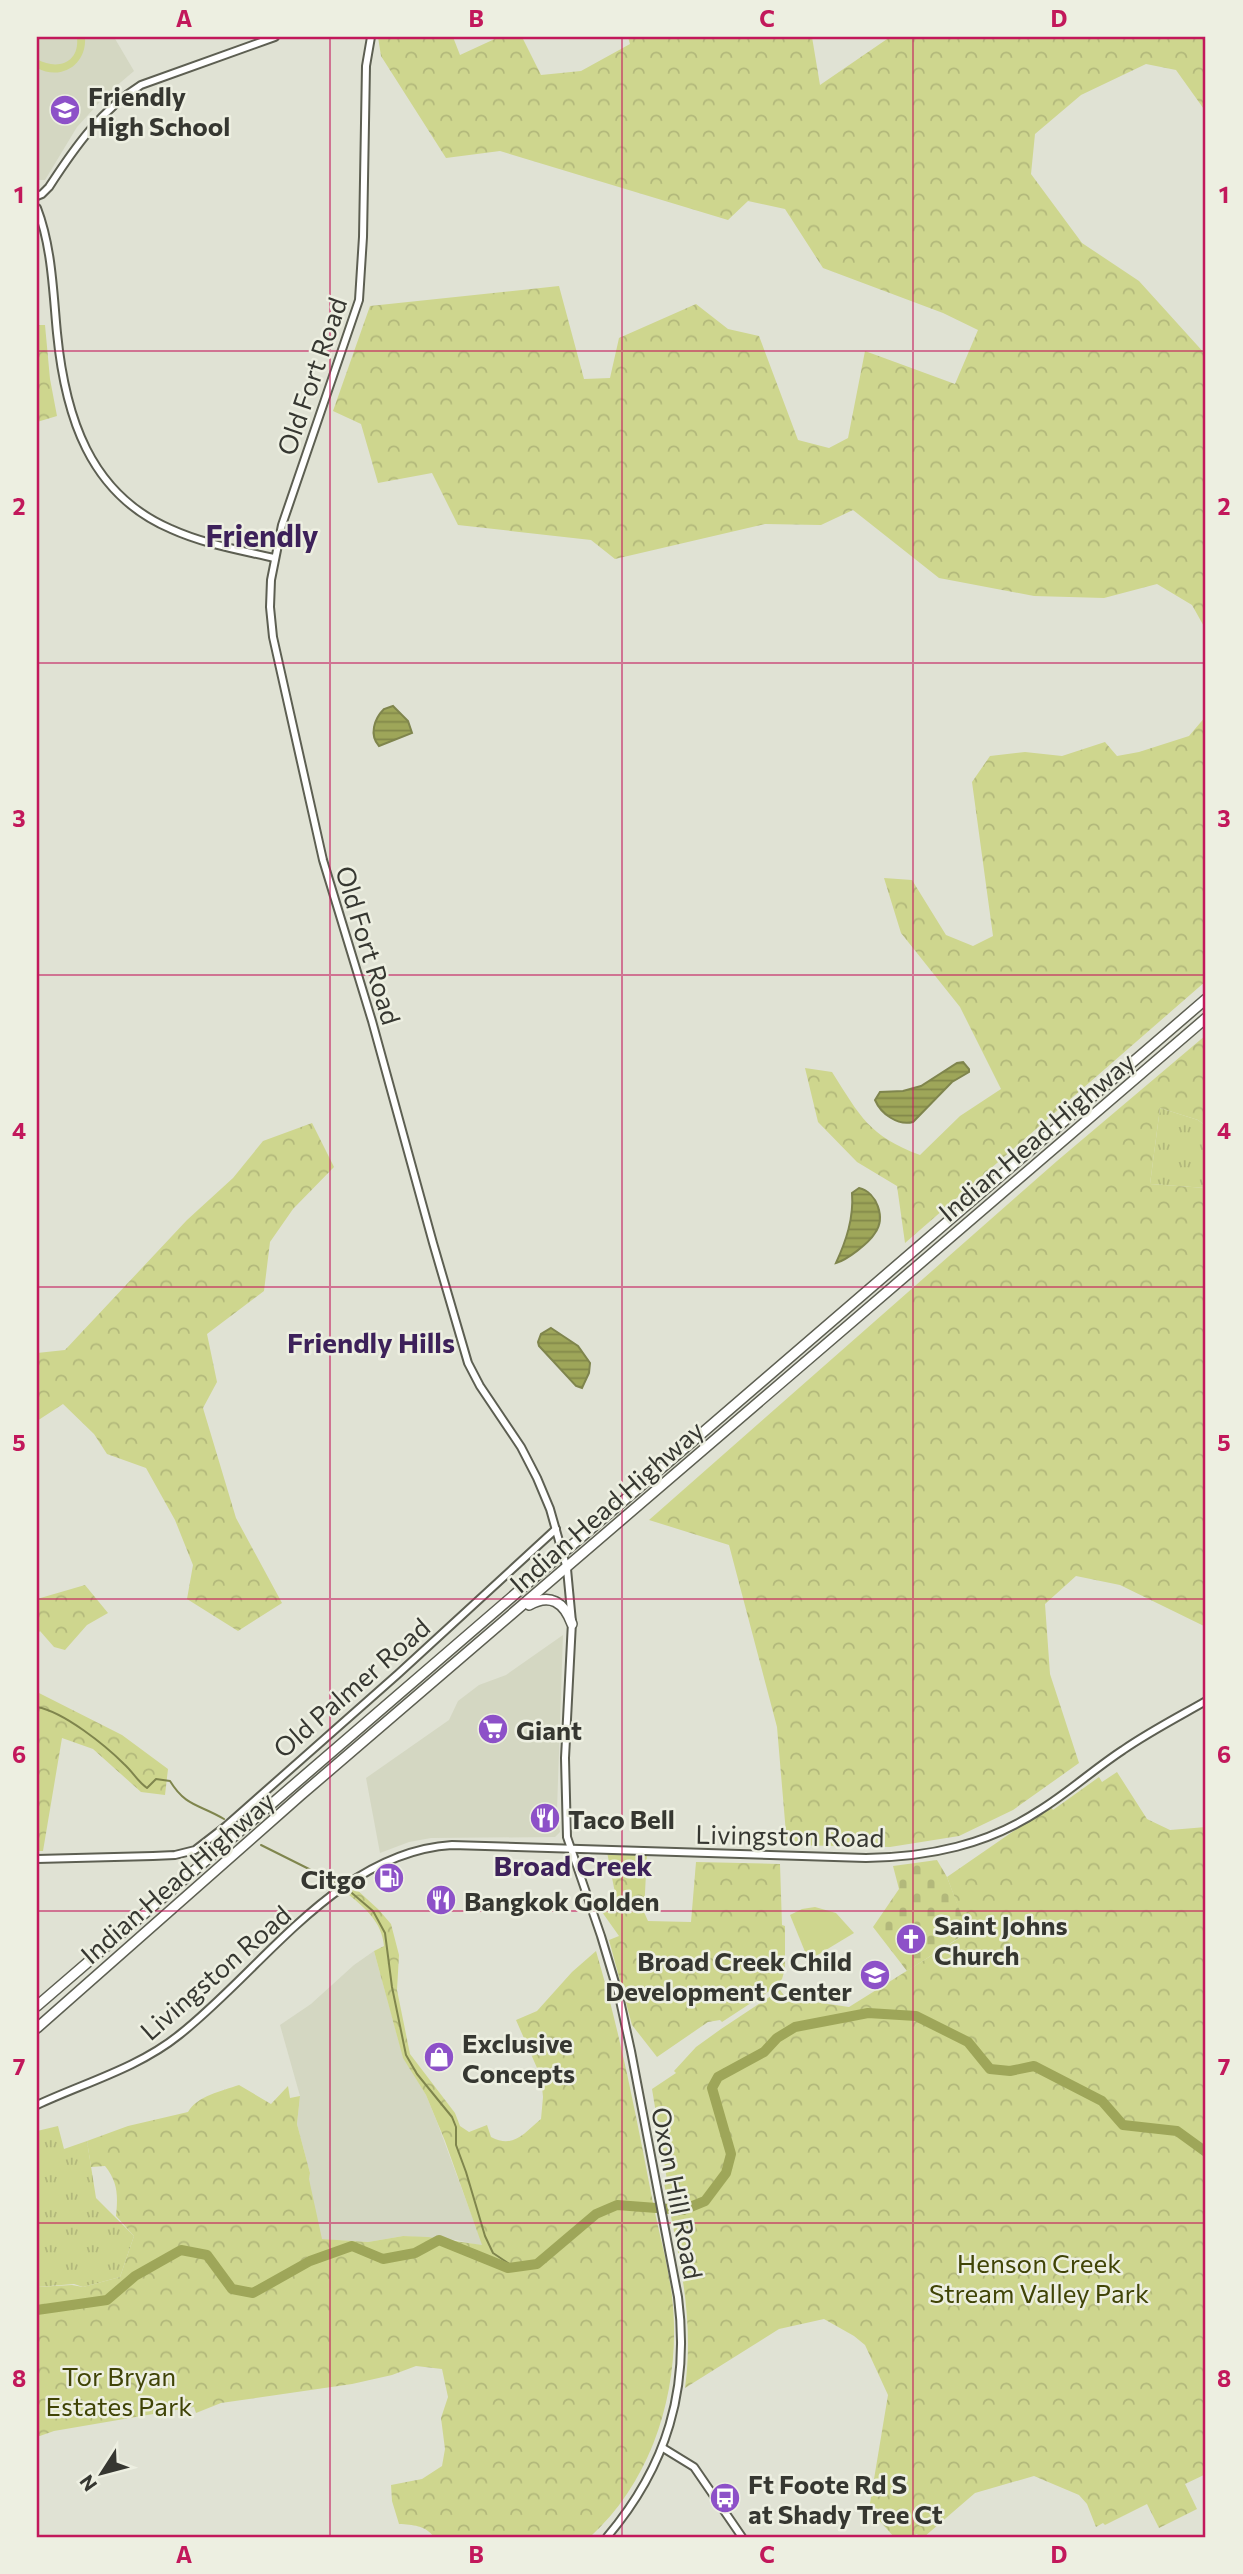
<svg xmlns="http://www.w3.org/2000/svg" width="1243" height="2574" font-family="Commissioner,sans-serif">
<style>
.built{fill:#d4d7c2}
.grass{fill:url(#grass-tufts)}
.forest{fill:url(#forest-crowns)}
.cemetery{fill:url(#cemetery-stones)}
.pitch{fill:#ced68e}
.water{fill:url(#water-rules);stroke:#7f854d;stroke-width:2}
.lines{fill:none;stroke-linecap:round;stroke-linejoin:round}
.stream{stroke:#7f854d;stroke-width:2}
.river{stroke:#9ea659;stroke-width:10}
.secondary-casing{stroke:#5d5f52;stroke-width:10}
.highway-casing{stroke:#5d5f52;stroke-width:12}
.secondary{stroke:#fff;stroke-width:6}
.highway{stroke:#fff;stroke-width:9}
.grid{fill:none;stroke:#c2185b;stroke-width:2;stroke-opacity:0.55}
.labels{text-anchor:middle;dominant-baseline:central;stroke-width:5;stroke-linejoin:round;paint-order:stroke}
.poi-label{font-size:26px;font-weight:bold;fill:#363731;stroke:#edefe1;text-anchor:start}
.street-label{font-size:26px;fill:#363731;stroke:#edefe1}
.park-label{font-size:26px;fill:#404406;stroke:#edefe1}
.neighbourhood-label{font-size:28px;font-weight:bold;fill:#3d215a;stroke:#edefe1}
.quarter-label{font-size:30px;font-weight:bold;fill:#3d215a;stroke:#edefe1}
.neatline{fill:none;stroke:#c2185b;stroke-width:2.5}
.grid-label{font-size:23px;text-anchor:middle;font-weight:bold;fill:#c2185b}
</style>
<defs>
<pattern id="grass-tufts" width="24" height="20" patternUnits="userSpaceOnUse" patternTransform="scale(1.75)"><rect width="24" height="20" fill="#ced68e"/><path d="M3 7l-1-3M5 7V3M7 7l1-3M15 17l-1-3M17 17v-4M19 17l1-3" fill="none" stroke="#b2b87b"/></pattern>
<pattern id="forest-crowns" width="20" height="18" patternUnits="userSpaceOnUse" patternTransform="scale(1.75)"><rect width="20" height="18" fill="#ced68e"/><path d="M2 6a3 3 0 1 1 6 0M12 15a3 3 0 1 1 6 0" fill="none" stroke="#b2b87b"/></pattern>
<pattern id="cemetery-stones" width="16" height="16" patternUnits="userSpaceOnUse" patternTransform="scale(1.75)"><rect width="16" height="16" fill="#ced68e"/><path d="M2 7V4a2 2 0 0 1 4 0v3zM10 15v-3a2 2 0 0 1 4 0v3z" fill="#b2b87b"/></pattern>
<pattern id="water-rules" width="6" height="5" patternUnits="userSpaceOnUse" patternTransform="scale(1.75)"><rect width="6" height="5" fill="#9ea659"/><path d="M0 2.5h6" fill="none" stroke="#82884a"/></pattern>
</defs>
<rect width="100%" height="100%" fill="#e0e2d4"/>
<!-- built -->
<g class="built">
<path d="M37 37H114L134 71 108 93 77 127 45 180H37Z"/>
<path d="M563 1635 557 1810 560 1832 555 1837 431 1838 409 1842 380 1853 366 1778 449 1720 458 1701 479 1685 506 1675Z"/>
<path d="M374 1951 403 2057 426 2095 437 2122 483 2246 456 2240 403 2236 368 2242 317 2239 304 2201 310 2173 297 2124 300 2096 280 2025 311 2004 354 1965Z"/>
</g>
<!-- grass -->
<g class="grass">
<path d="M1160 1108 1198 1120 1206 1126V1188L1150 1184Z"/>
<path d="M58 2126 64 2149 87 2141 96 2198 134 2236 120 2277 83 2287 74 2284 37 2287V2131Z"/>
</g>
<!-- forest -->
<g class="forest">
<path d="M378 37H453L460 55 499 37H522L541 75 581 71 630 44 628 37H812L820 85 890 37H1206V112L1176 70 1146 64 1081 95 1035 134 1031 174 1082 243 1139 281 1206 355V630L1192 605 1157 584 1104 598 1034 596 939 578 853 510 821 525 765 524 615 559 591 540 458 525 432 473 378 483 361 424 333 411 370 306 559 286 584 379 610 378 619 338 696 304 728 329 759 336 798 440 829 448 848 438 865 351 955 384 978 330 943 313 823 268 785 209 748 201 728 220 500 151 446 158 381 56Z"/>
<path d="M37 325H45L50 379 57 416 37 422Z"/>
<path d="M1206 716V981L905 1243 897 1186 857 1162 818 1122 805 1068 832 1072C860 1116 869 1136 920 1155L960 1116 1001 1089 960 1007 901 933 884 878 912 880 946 935 973 946 993 936 972 782 990 756 1025 752 1062 756 1105 742 1117 756 1139 752 1189 736Z"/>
<path d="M1206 1035V1126L1198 1120 1160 1108 1150 1184 1206 1188V1627L1120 1585 1076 1576 1045 1604 1050 1674 1079 1763 1013 1810 959 1836 890 1847 787 1845 777 1727 729 1545 649 1520 1057 1161Z"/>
<path d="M312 1123 334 1167 293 1209 270 1242 264 1291 207 1334 217 1382 203 1408 236 1518 282 1603 238 1631 187 1599 193 1565 175 1520 146 1468 107 1454 94 1434 63 1404 37 1421V1353L65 1350 187 1220 233 1178 263 1141Z"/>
<path d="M85 1585 108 1613 87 1625 65 1650 54 1647 40 1631 37 1635V1599Z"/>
<path d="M37 1692 122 1735 168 1769 165 1795 141 1792 93 1749 62 1738 43 1851H37Z"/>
<path d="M1117 1772 1147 1819 1170 1830 1206 1827V2474L1185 2484 1197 2509 1159 2528 1147 2504 1105 2525 1103 2523 1096 2527 1087 2504 1079 2495 1034 2476 975 2493 924 2537 916 2534 914 2537H894L869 2509 888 2395 865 2345 854 2336 824 2319 779 2329 685 2388C694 2322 681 2266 668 2202H670L669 2193H666L664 2183 667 2180 652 2089 676 2073 674 2071 696 2047 721 2029 780 1990 789 2002 794 1999 849 2007 961 1937V1915L947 1877 1050 1806 1053 1810 1099 1777 1102 1782Z"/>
<path d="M607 1852 647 1854 644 1912 648 1921 691 1922 696 1862 780 1864 782 1925 785 1926V1969L782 1979 774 1988 722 2022 720 2020 708 2022 657 2057 632 2025 609 1940 619 1936 602 1912 616 1898Z"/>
<path d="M355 1888 379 1910 391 1924 399 1955 397 1990 410 2054 455 2113 460 2126 469 2132 487 2125 491 2137C514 2149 524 2133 541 2119L543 2097 541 2077 516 2020 537 2011 572 1972 596 1951C620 2032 636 2115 652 2198 658 2230 668 2263 672 2296 682 2382 656 2477 590 2537H434C425 2525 413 2525 399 2524L392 2501 391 2485 422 2479 442 2466 445 2449 441 2418 448 2397 442 2369 416 2366 392 2375 352 2384 221 2403 196 2413 194 2407 54 2431 37 2437V2287L72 2285 83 2287 120 2277 134 2236 116 2216C118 2196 118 2182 105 2166L91 2167 87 2141 128 2126 188 2112C197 2096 222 2091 239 2085L271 2104 288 2086 290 2098 300 2096 297 2124 310 2173 309 2179 322 2239 368 2242 403 2236 428 2237 482 2245 445 2141 426 2095 403 2058 374 1951 384 1946C382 1922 365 1908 348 1894Z"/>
</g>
<!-- cemetery -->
<path class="cemetery" d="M937 1860 947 1877 968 1932 907 1971 873 1927 899 1889 893 1866Z"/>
<!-- pitch -->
<g class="pitch">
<path d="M77 37H85C87 65 61 81 37 68V59C57 71 80 63 77 37Z"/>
<path d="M815 1907 836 1913 854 1933 811 1959H808L790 1915 802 1909Z"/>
<path d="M82 2371 100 2382 93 2394 75 2384Z"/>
</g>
<!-- water -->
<g class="water">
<path d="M393 706 408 721 412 733 379 746C369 735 374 719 384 709Z"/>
<path d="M963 1062 969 1069V1072L952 1082 913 1122C898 1126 881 1114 875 1100L880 1092 903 1091 921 1086 957 1063Z"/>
<path d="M859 1188C877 1192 886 1218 875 1233 869 1243 847 1260 836 1263 846 1241 854 1218 852 1193Z"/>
<path d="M551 1328 578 1346 590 1363 589 1373 582 1388 576 1386 539 1346 538 1342 541 1334Z"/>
</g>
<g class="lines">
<!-- stream -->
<g class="stream">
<path d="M37 1707C64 1712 105 1745 124 1764 133 1772 137 1781 147 1788L156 1779 170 1781C186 1807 199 1804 224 1819"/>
<path d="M261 1845 341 1885"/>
<path d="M346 1888 373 1911 385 1933 392 1987 406 2055 417 2074 452 2117 456 2127V2145L466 2172 485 2236 493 2253 514 2267"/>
</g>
<!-- river -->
<path class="river" d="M37 2310 107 2300 135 2276 181 2250 207 2255 232 2289 253 2293 310 2261 352 2246 383 2259 415 2253 439 2240 508 2268 537 2264 596 2214 617 2205 683 2210 705 2201 726 2173 731 2154 712 2088 718 2077 764 2052 777 2038 795 2027 868 2013 916 2016 968 2042 990 2069 1010 2071 1034 2066 1102 2101 1123 2125 1177 2131 1206 2152"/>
<!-- secondary casing -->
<g class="secondary-casing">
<g id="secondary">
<path d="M371 37 366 66 363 237 359 300 282 525 271 580 270 607 273 637 323 860 372 1021 433 1243 468 1363 480 1386 521 1447 537 1478 550 1509 567 1569 572 1622 565 1758 567 1837 601 1936 619 1996 631 2051 678 2297C690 2389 667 2466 607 2537"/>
<path d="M37 196 42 194 49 187C75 147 101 110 141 85L275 37"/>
<path d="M37 208C52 247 53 292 57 333 65 415 89 494 171 529 204 544 240 550 274 558"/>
<path d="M37 1859 153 1856 175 1855 195 1850 226 1826 398 1674 556 1529"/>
<path d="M37 2105C84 2083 138 2068 179 2035 263 1969 338 1852 452 1845L866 1858C929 1857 987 1845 1040 1810 1069 1792 1094 1769 1123 1750 1149 1732 1178 1717 1206 1701"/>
<path d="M663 2448 694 2467 742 2537"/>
</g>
</g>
<!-- highway casing -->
<g class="highway-casing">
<g id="highway">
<path d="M529 1605C550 1593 564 1602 572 1624"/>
<path d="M37 2006 1206 999"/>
<path d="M37 2028 301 1795 1206 1018"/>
</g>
</g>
<!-- secondary -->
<use href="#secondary" class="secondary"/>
<!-- highway -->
<use href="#highway" class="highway"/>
</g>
<!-- grid -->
<path class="grid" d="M330 37V2537M622 37V2537M913 37V2537M37 351H1206M37 663H1206M37 975H1206M37 1287H1206M37 1599H1206M37 1911H1206M37 2223H1206"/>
<!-- icons -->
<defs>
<g id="school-disc" transform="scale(1.575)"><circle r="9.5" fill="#8d51c8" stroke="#edefe1"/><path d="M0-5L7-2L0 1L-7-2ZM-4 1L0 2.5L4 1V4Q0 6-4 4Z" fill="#fff"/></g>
<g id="supermarket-disc" transform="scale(1.575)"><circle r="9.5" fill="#8d51c8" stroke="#edefe1"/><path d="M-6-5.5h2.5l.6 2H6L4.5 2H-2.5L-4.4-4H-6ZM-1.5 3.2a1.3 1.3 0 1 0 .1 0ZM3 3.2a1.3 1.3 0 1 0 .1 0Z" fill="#fff"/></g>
<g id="restaurant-disc" transform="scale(1.575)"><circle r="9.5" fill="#8d51c8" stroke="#edefe1"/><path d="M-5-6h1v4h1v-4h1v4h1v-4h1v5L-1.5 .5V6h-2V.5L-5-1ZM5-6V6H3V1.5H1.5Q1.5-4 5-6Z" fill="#fff"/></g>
<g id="fuel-disc" transform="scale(1.575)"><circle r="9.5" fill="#8d51c8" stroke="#edefe1"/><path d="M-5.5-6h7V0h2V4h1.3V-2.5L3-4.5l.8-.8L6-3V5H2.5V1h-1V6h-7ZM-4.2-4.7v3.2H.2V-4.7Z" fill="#fff"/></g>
<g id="church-disc" transform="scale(1.575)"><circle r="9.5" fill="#8d51c8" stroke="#edefe1"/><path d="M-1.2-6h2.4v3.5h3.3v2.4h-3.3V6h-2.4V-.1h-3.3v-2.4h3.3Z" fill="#fff"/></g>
<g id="shop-disc" transform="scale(1.575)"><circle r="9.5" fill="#8d51c8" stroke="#edefe1"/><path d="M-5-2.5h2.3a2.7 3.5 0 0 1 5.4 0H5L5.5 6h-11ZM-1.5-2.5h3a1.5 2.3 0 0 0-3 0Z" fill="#fff"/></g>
<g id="bus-disc" transform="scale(1.575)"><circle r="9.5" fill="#8d51c8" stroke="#edefe1"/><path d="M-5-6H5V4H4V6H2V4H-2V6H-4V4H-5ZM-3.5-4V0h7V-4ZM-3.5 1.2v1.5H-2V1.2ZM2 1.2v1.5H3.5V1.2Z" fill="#fff"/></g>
</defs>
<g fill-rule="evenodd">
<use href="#school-disc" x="65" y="110"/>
<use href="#supermarket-disc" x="493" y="1729"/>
<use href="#restaurant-disc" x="545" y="1818"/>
<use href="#fuel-disc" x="389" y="1878"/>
<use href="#restaurant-disc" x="441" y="1900"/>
<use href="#church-disc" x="911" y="1939"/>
<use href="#school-disc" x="875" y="1975"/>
<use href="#shop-disc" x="439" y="2057"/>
<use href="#bus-disc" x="725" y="2498"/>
</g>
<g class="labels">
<!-- poi labels -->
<g class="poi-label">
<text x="88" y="95">Friendly<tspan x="88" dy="30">High School</tspan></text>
<text x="516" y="1729">Giant</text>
<text x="568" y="1818">Taco Bell</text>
<text x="366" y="1878" text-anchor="end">Citgo</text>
<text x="464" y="1900">Bangkok Golden</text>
<text x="934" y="1924">Saint Johns<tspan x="934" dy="30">Church</tspan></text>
<text x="852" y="1960" text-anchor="end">Broad Creek Child<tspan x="852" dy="30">Development Center</tspan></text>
<text x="462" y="2042">Exclusive<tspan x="462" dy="30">Concepts</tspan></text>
<text x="748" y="2483">Ft Foote Rd S<tspan x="748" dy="30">at Shady Tree Ct</tspan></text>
</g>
<!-- street labels -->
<g class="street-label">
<text transform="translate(311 376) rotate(-71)">Old Fort Road</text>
<text transform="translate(369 945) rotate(73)">Old Fort Road</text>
<text transform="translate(1036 1136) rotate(-40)">Indian Head Highway</text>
<text transform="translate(606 1506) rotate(-41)">Indian Head Highway</text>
<text transform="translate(351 1687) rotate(-41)">Old Palmer Road</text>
<text transform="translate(790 1835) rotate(1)">Livingston Road</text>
<text transform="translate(177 1877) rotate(-41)">Indian Head Highway</text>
<text transform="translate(215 1972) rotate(-41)">Livingston Road</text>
<text transform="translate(678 2193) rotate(79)">Oxon Hill Road</text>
</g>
<!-- park labels -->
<g class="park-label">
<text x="1039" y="2262">Henson Creek<tspan x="1039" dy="30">Stream Valley Park</tspan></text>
<text x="119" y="2375">Tor Bryan<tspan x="119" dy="30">Estates Park</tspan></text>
</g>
<!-- neighbourhood labels -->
<g class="neighbourhood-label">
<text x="371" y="1342">Friendly Hills</text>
<text x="573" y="1865">Broad Creek</text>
</g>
<!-- quarter labels -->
<g class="quarter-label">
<text x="262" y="534">Friendly</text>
</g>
</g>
<!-- border -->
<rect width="1243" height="2574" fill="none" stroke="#edefe1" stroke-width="77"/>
<!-- north arrow -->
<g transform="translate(102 2473) rotate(234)" stroke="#edefe1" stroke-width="5" paint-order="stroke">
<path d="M0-5L12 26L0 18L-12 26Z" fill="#363731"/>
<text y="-10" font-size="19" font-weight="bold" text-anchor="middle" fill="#363731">N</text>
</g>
<rect x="38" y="38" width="1166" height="2498" class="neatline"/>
<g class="grid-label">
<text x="184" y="27">A</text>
<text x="476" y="27">B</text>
<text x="767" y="27">C</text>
<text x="1059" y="27">D</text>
<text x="19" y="203">1</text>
<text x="1224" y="203">1</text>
<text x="19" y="515">2</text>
<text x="1224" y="515">2</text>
<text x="19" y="827">3</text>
<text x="1224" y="827">3</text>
<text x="19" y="1139">4</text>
<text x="1224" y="1139">4</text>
<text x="19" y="1451">5</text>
<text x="1224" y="1451">5</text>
<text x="19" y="1763">6</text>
<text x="1224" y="1763">6</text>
<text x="19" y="2075">7</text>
<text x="1224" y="2075">7</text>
<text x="19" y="2387">8</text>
<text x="1224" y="2387">8</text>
<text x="184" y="2563">A</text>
<text x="476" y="2563">B</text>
<text x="767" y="2563">C</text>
<text x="1059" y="2563">D</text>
</g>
</svg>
